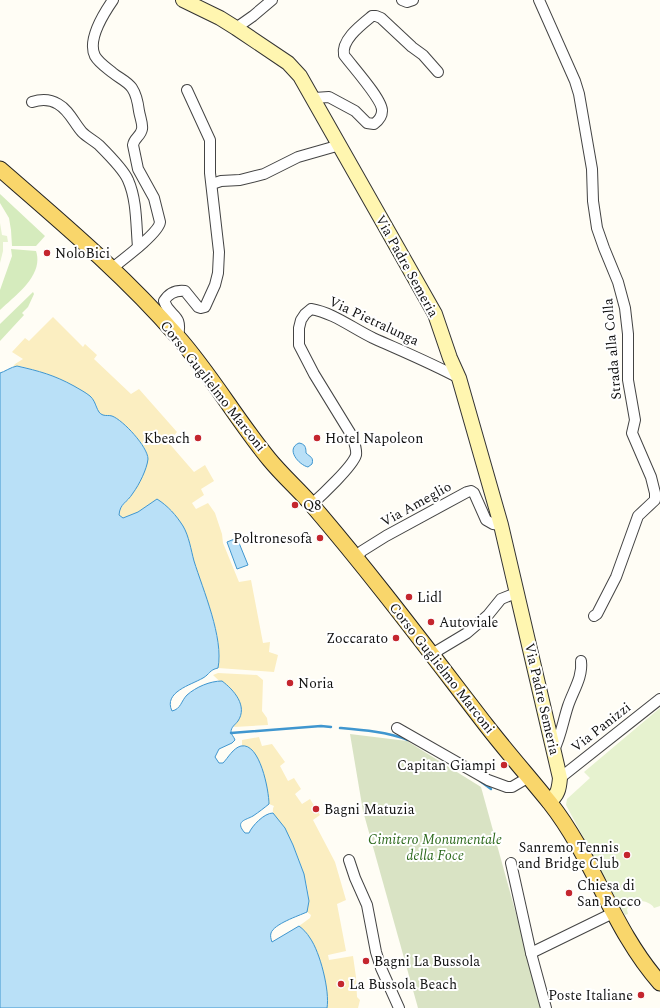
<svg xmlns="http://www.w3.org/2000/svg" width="660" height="1008" font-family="Spectral,serif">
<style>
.green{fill:#d5ebbd}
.sand{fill:#fbeec1}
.cemetery{fill:#d9e3c4}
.pitch{fill:#e6f2cf}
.water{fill:#b9e0f7;stroke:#3f96cf}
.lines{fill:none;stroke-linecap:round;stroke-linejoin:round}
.stream{stroke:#3f96cf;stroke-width:2.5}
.minor-casing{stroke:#444;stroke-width:12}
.secondary-casing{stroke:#333;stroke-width:16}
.primary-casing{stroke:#222;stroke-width:17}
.minor{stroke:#fff;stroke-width:10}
.secondary{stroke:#fff6b0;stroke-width:14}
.primary{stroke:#f9d66b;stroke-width:15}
.poi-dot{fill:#c4262e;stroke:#fff;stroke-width:1.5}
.labels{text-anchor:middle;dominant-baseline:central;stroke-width:4;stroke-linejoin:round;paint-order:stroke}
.poi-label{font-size:14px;fill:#111;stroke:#fff;text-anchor:start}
.street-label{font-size:14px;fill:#111;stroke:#fff}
.park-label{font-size:14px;font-style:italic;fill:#2f6b1f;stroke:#fff}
</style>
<rect width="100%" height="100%" fill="#fffdf5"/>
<!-- green -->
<g class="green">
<path d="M0 194 45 236 36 246H12L11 230 9 218 0 203Z"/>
<path d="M11 249 36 251C44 275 16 295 0 310V290L12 256Z"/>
<path d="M33 292 34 294 28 307 22 313 24 315 0 341V324Z"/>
</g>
<!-- sand -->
<g class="sand">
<path d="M53 317 83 347 85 344 97 355 94 359 131 394 139 389 177 432 168 442 194 472 205 465 214 481 201 489 204 495 192 503 196 509 208 503 215 513 222 534 223 543 239 582 251 580 263 643 270 642 269 652 278 655 274 672 218 668C224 641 209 606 200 581 195 566 191 551 187 536 181 521 171 508 157 499L138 512 123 518 119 515C121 503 127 503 133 493 139 485 146 469 148 459 149 447 123 420 112 416 108 415 104 417 100 414 97 411 98 406 95 403 77 386 57 376 34 370 27 368 19 365 13 367L15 364 23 359 12 352 25 338 29 341Z"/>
<path d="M218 673 257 675 263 680 262 711 267 718 268 725 234 727 238 716 230 691 213 675Z"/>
<path d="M259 737 262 746 272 744 285 762 280 766 288 781 294 778 301 789 295 794 302 804 310 799 320 815 313 820 335 862 346 900 337 904 346 951 328 955 329 960 353 956 356 977 357 997 360 1000 358 1008H327C330 993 319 950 310 938 307 933 303 929 299 926L310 918 311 915 307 912C307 908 309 904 309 900 308 880 295 846 285 829 281 821 269 815 274 806L269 804C269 791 260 745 242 746V740Z"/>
</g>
<!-- cemetery -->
<path class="cemetery" d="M350 734 407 741 481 787 542 1008H418L363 811Z"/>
<!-- pitch -->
<g class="pitch">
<path d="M0 223 2 235 7 236 8 242H3V251L0 263Z"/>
<path d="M660 708V906L654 908C651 902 639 899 632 902 629 903 628 907 627 910L628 914 625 915 566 805 567 799 590 778 584 772Z"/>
</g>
<!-- water -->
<g class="water">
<path d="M17 366C39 371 54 375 74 386 79 389 85 392 90 396 97 402 96 413 103 415 106 416 109 415 112 416 123 420 148 447 148 459 147 469 139 485 133 493 127 503 120 503 119 515L123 518 138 512 157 499C168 506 176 515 183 526 189 536 191 550 194 561 203 590 224 638 218 668 209 670 210 674 203 678 191 685 163 692 172 711 181 709 181 701 187 695 196 687 210 681 222 681 234 690 248 706 238 721 235 725 231 727 231 732 231 734 234 737 235 740L232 743 219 749 215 757 219 763H223C228 758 233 748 241 746 260 742 269 791 269 804 264 808 259 812 253 816 246 820 234 821 245 833H249C252 826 264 813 273 813L285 828 293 845 304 874 309 901 307 912C298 916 274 924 271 933 270 936 271 939 272 942L299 926C303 929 307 933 310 938 320 952 330 991 327 1008H0V373C4 372 11 367 17 366Z"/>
<path d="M299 443C305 444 306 447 306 453 310 457 314 457 312 464L308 467C299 465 285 449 299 443Z"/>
<path d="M237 538 248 565 237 569 227 542Z"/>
</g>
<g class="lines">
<!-- stream -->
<g class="stream">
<path d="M340 728C363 730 387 732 408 740"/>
<path d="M231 733 321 726 331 727"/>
<path d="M480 781 491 789"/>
</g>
<!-- minor casing -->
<g class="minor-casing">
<g id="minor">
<path d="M402 0 407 2 413 0"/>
<path d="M539 0 575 81 579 94 592 169 593 201 597 228 604 248 618 282 625 308 628 334V380L635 420 632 433 651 477 655 493V500L638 516 616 577 597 614 594 616"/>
<path d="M236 28 253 16 272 0"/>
<path d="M314 98 329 97 355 111 367 123 374 124C378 121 382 117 382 111 383 100 352 66 344 55 341 40 361 25 372 16H376L381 18 412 47 423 55 438 72"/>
<path d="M32 102C41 99 50 99 58 104 69 110 74 123 82 132 87 137 93 140 99 145 107 153 124 170 128 180 137 200 136 225 138 247"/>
<path d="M212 184 221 181 240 180 264 174 298 157 340 145"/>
<path d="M111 269C121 261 159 233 160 222L154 198 138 169 133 145C134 138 141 136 142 129 143 124 140 117 139 111 138 103 136 94 132 88 127 81 119 78 113 73 107 68 99 63 95 56 87 40 104 13 113 0"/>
<path d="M178 336C183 313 170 318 164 301 169 293 176 290 185 291L198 307 201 308 205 307 215 285 218 273 219 252 210 173V140L187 90"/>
<path d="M311 505C321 496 353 466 356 455 357 449 354 442 352 436L314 374 299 345V328L301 320 305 314 311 309C334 313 352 328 373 338 402 351 431 363 459 378"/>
<path d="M356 558 362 551 386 536 467 492 471 491 474 493 486 520 493 524 501 525"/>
<path d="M432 654 467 633 488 615 501 599 516 593"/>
<path d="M397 728 488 780 507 787H512L529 777"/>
<path d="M554 750C561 736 563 721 568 706 573 691 583 677 581 661"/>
<path d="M560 778 660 699"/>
<path d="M349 860 355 878 367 905 376 952 381 968 399 1008"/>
<path d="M511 863 531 953 546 1008"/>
<path d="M531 953 613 913"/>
</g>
</g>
<!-- secondary casing -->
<g class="secondary-casing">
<path id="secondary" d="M183 0 220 18 236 28 288 63 300 76 435 314 450 358 459 378 501 525 560 778C559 789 558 795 549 802"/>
</g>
<!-- primary casing -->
<g class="primary-casing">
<path id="primary" d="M0 169C61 222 124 275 177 336 211 374 236 419 269 459 282 475 298 489 312 505 373 576 429 651 486 725 507 752 529 777 550 803 594 859 613 930 660 983"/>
</g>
<!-- minor -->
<use href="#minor" class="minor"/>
<!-- secondary -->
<use href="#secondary" class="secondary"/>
<!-- primary -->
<use href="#primary" class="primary"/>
</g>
<!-- markers -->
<g class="poi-dot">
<circle cx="47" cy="253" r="4"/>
<circle cx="198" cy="438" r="4"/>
<circle cx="317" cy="438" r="4"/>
<circle cx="295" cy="505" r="4"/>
<circle cx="320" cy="538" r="4"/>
<circle cx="409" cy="597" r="4"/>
<circle cx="431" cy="622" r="4"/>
<circle cx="396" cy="638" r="4"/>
<circle cx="290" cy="683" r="4"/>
<circle cx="504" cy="765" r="4"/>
<circle cx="316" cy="809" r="4"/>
<circle cx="627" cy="855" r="4"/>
<circle cx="569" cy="893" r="4"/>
<circle cx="366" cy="961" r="4"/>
<circle cx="341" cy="984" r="4"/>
<circle cx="641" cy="995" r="4"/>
</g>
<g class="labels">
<!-- poi labels -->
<g class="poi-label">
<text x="55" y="253">NoloBici</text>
<text x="190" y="438" text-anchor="end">Kbeach</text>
<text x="325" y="438">Hotel Napoleon</text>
<text x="303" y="505">Q8</text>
<text x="312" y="538" text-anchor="end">Poltronesofà</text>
<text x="417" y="597">Lidl</text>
<text x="439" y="622">Autoviale</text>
<text x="388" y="638" text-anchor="end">Zoccarato</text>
<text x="298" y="683">Noria</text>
<text x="496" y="765" text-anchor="end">Capitan Giampi</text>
<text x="324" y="809">Bagni Matuzia</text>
<text x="619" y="847" text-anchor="end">Sanremo Tennis<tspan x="619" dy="16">and Bridge Club</tspan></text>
<text x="577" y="885">Chiesa di<tspan x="577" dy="16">San Rocco</tspan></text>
<text x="374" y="961">Bagni La Bussola</text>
<text x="349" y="984">La Bussola Beach</text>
<text x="633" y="995" text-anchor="end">Poste Italiane</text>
</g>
<!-- street labels -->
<g class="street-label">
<text transform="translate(407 266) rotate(61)">Via Padre Semeria</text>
<text transform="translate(374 321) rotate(25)">Via Pietralunga</text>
<text transform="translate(612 349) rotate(-95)">Strada alla Colla</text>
<text transform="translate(213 386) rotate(52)">Corso Guglielmo Marconi</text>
<text transform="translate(416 504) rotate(-29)">Via Ameglio</text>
<text transform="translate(442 668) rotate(52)">Corso Guglielmo Marconi</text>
<text transform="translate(542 699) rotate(77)">Via Padre Semeria</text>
<text transform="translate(601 727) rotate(-38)">Via Panizzi</text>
</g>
<!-- park labels -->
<g class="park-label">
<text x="435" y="839">Cimitero Monumentale<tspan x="435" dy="16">della Foce</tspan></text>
</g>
</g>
</svg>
